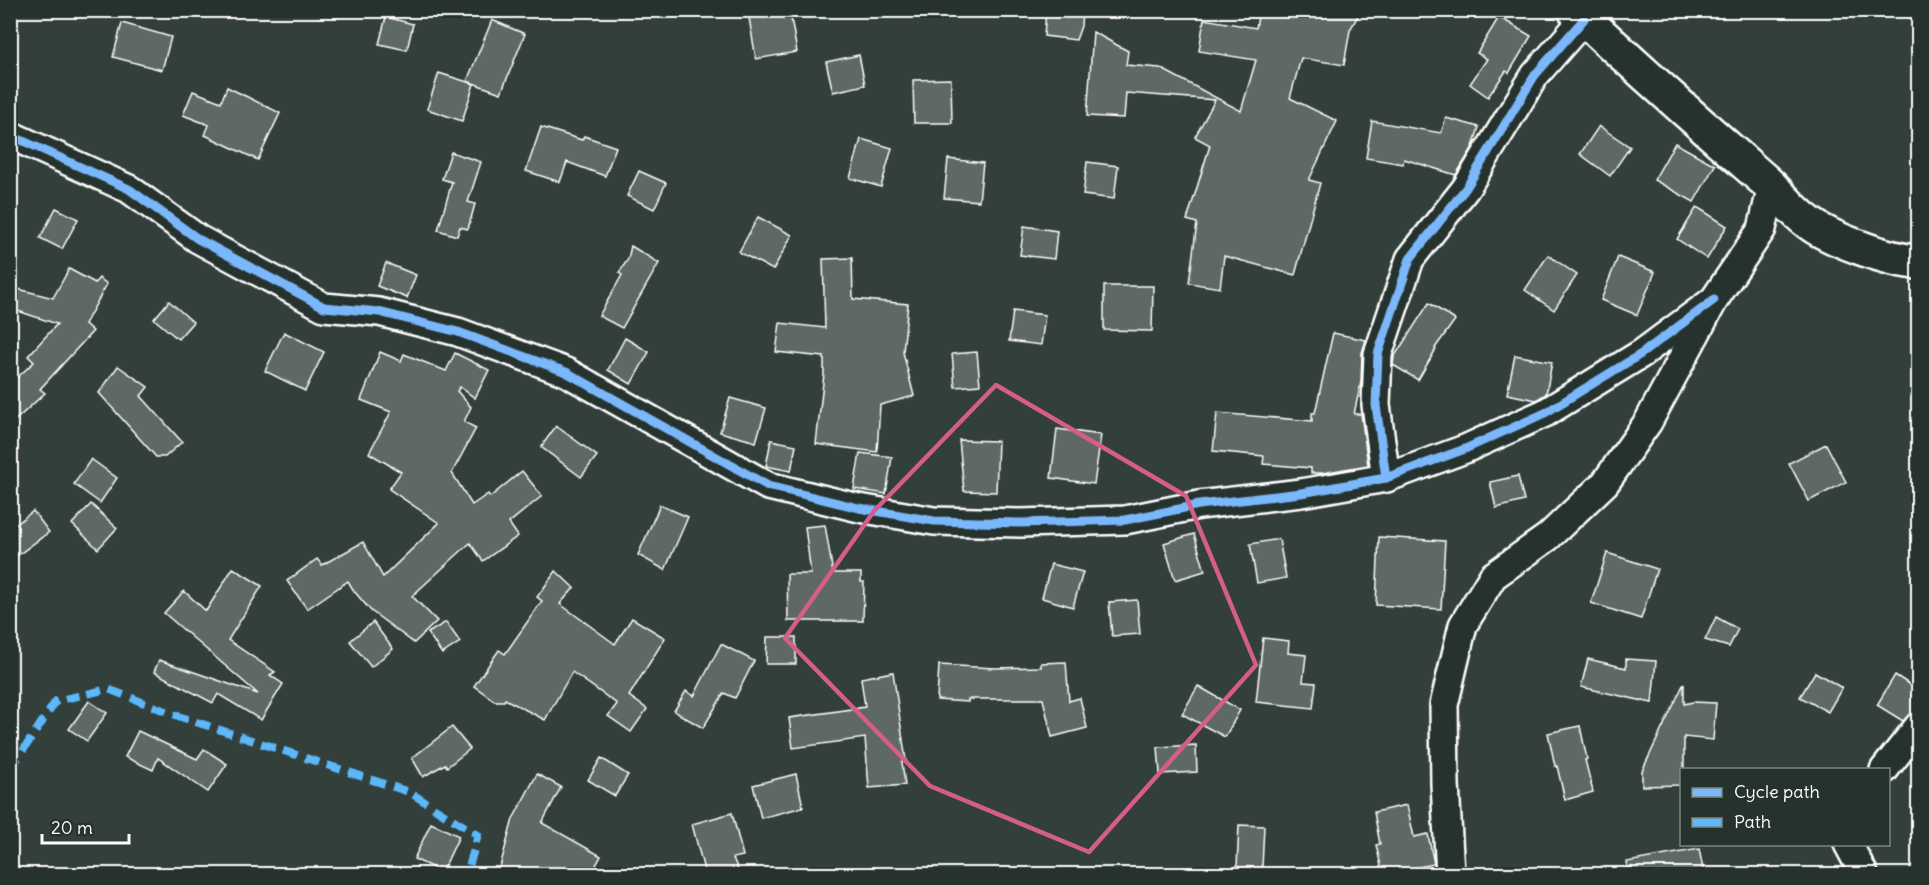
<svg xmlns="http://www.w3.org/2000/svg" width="1929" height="885" font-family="Delius,sans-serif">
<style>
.building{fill:#5f6964;stroke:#fff;stroke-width:1.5}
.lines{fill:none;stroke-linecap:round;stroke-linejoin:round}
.street-casing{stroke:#fff;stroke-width:32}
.secondary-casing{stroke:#fff;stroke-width:38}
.street{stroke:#26332d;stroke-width:27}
.secondary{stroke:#26332d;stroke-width:33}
.quiet{stroke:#5cb8fa;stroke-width:8;stroke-dasharray:15 8;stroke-linecap:butt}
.cycleway-casing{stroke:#26332d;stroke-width:13}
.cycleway{stroke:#7ab7fb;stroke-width:9}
.marked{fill:none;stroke:#d45d8c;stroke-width:4.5;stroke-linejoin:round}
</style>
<rect width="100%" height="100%" fill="#333f3a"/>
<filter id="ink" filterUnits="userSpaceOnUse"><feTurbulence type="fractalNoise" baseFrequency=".0167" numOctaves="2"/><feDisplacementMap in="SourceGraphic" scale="12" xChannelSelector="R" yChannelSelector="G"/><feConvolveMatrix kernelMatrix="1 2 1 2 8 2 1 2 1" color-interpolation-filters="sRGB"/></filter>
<g filter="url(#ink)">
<!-- building -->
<g class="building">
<path d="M1046 10H1082L1081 26 1076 40 1044 36Z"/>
<path d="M1259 10H1361L1350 30 1344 65 1301 58 1290 98 1337 121 1309 180 1320 183 1295 275 1224 256 1220 288 1189 283 1197 223 1187 220 1210 145 1195 137 1215 100 1126 93 1124 118 1087 116 1093 32 1128 51 1126 65 1160 68 1241 111 1256 60 1199 51 1204 19 1256 28Z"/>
<path d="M790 12 797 52 756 59 749 18Z"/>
<path d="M386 17 413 24 407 50 379 44Z"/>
<path d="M1499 17 1531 36 1509 73 1506 71 1488 97 1470 84 1487 59 1477 53Z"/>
<path d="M492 20 525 34 501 93 467 81Z"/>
<path d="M122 23 171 37 162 70 113 57Z"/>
<path d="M859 55 865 85 833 92 826 62Z"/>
<path d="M439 73 474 84 462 121 427 109Z"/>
<path d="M951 79 952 123H914L913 80Z"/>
<path d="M227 87 280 113 258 160 205 135 209 125 183 115 193 91 221 102Z"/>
<path d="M1446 118 1479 127 1473 147 1456 175 1404 159 1403 164 1366 158 1372 121 1441 133Z"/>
<path d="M1599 126 1630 147 1610 176 1580 154Z"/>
<path d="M541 127 582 140 584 136 616 147 605 176 567 162 560 182 526 171Z"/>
<path d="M861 139 892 148 881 187 850 178Z"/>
<path d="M1675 143 1715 165 1694 202 1654 180Z"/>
<path d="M451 152 481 162 468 202 475 204 468 229 460 227 457 236 438 230 452 182 442 179Z"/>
<path d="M948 159 983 163 979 201 944 198Z"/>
<path d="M1087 162 1118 166 1114 199 1083 195Z"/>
<path d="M639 171 666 183 654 209 627 196Z"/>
<path d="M1697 207 1727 226 1707 259 1677 239Z"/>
<path d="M56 208 78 219 62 249 40 238Z"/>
<path d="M758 217 792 235 773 270 739 252Z"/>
<path d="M1024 226 1057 231 1054 259 1020 255Z"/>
<path d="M631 246 659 263 622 328 599 316 622 275 619 273 628 259Z"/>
<path d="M1548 255 1577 275 1554 310 1525 290Z"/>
<path d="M1618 257 1655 272 1637 315 1601 300Z"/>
<path d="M852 258 853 299 908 304 903 352 914 396 880 405 877 452 816 444 824 374V357L776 352 780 323 825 328 823 259Z"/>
<path d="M386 263 416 275 407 298 377 286Z"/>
<path d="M69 269 95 283 99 278 107 284 85 324 93 331 40 389 45 393 10 425V384L34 362 28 356 57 324 12 309 18 289 53 298Z"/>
<path d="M1104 286H1153L1152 331 1104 330Z"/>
<path d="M169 301 193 322 178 339 154 319Z"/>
<path d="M1429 303 1455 320 1435 348 1436 349 1418 380 1393 365 1394 357Z"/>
<path d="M1013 311 1045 315 1041 345 1009 341Z"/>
<path d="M284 332 324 352 305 391 265 371Z"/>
<path d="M1333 333 1366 340 1362 353 1361 382 1354 414H1361L1368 465 1322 473H1311V468L1263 464 1264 456 1213 451 1217 413 1312 421V413H1315Z"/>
<path d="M625 338 649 352 631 384 608 370Z"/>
<path d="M380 352 401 361 404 354 446 371 455 353 489 370 475 398 460 387 457 391 471 407 464 422 476 428 452 473 472 505 488 494 490 497 522 471 542 496 509 523 518 536 483 561 470 543 412 596 437 621 414 643 371 611 354 591 348 581 307 609 287 581 317 559 322 565 363 542 383 577 439 523 389 489 401 472 369 453 391 412 361 400Z"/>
<path d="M977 352 980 385 955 387 952 354Z"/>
<path d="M1515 355 1552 362 1546 394 1536 400 1507 394Z"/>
<path d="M118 366 148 387 141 396 182 442 165 457H156L99 393Z"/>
<path d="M730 398 766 408 756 442 720 432Z"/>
<path d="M556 426 597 456 581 477 541 447Z"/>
<path d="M1057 429 1101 435 1094 484 1051 478Z"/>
<path d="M771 440 796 445 791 471 766 466Z"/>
<path d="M959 440 998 441 996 492 964 491Z"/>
<path d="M1826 444 1846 482 1809 501 1789 463Z"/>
<path d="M860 453 892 457 886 494 854 489Z"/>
<path d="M91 459 117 478 100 503 74 484Z"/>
<path d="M1518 476 1524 501 1496 508 1490 482Z"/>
<path d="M91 504 117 528 98 549 72 524Z"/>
<path d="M660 505 688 517 665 570 638 555Z"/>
<path d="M33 511 49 532 10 561V529Z"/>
<path d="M825 525 833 573H861V582H864L863 621H788L787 574H811L805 527Z"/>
<path d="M1194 534 1205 571 1175 580 1164 543Z"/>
<path d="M1379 537 1445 541 1441 609 1376 605Z"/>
<path d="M1279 539 1286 578 1257 583 1250 544Z"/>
<path d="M1607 553 1657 569 1641 619 1591 603Z"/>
<path d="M1051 564 1083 572 1073 607 1042 598Z"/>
<path d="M233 568 262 586 228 640 275 672 270 675 283 684 261 720 218 694 213 703 154 672 159 660 258 694 164 613 184 591 206 611Z"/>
<path d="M556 571 574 588 560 604 615 644 632 618 665 638 629 696 647 709 631 732 608 716 617 704 572 672 545 720 505 699 504 701H495L474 686 499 650 505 654 542 601 537 597Z"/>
<path d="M1137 600 1140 634 1112 636 1109 602Z"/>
<path d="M1716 617 1738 629 1729 647 1705 640Z"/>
<path d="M373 622 393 649 371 667 350 641Z"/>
<path d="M446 622 460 642 442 654 428 633Z"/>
<path d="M767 637H796V664H766Z"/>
<path d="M1263 638 1289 641 1288 653 1306 655 1303 682 1316 683 1313 708 1256 702Z"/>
<path d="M721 644 754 661 735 698 724 693 703 728 674 711 686 691 694 696Z"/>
<path d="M1588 659 1626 668V659L1656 661 1652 703 1581 687Z"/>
<path d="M1066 662 1069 701 1080 698 1087 728 1052 737 1043 699H968V702L937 700 939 665 995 668 1041 667V663Z"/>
<path d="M893 672 906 761 902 762 905 785 869 788 865 738 793 748 789 718 865 707 861 678Z"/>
<path d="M1815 672 1842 688 1828 712 1800 697Z"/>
<path d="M1895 675 1918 690V703L1913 712 1903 721 1877 705Z"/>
<path d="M1684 683V704L1693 702 1716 703 1713 740 1684 737V770H1682V785L1642 786V771Z"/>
<path d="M1198 686 1240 710 1225 737 1182 714Z"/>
<path d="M89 701 107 713 87 741 69 729Z"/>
<path d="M1580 726 1587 759 1585 760 1593 792 1565 800 1557 766H1555L1548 733Z"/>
<path d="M452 727 470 749 447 767 445 764 423 777 412 758Z"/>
<path d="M138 731 197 759 204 749 227 764 208 792 158 758 153 770 125 757Z"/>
<path d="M1196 745 1197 772 1160 774 1158 747Z"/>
<path d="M601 758 628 775 615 796 588 780Z"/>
<path d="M537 774 561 787 542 823 601 856 591 874H498L513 819Z"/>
<path d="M796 774 803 807 761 818 753 785Z"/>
<path d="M1407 805 1414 837 1428 834 1434 864 1383 874 1376 845 1380 844 1374 812Z"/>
<path d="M732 813 743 856 733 858 740 874H705L692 824Z"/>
<path d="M431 823 459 836 442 872 414 859Z"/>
<path d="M1239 825 1264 826 1262 868 1237 867Z"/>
<path d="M1699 849 1704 874H1628L1627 862Z"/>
</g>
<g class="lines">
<!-- street casing -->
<g class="street-casing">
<g id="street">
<path d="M10 135 129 189 198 239 324 307 379 312 458 332 566 372 768 486 859 508 934 521 1020 523 1125 520 1199 505 1301 493 1386 478 1465 449 1545 413 1641 354 1714 300"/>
<path d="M1386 478 1376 405 1378 354 1410 259 1466 188 1535 75 1584 19"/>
<path d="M1884 770 1918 727"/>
<path d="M1848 844 1864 874"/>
<path d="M1450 874 1445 784 1444 705 1463 625 1493 576 1548 537 1605 483 1648 422 1714 300 1762 229 1772 186"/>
</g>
</g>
<!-- secondary casing -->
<g class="secondary-casing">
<path id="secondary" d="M1575 10C1636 67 1699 123 1762 178 1778 191 1791 210 1808 222 1829 239 1892 261 1918 262"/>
</g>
<!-- street -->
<use href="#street" class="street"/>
<!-- secondary -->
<use href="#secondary" class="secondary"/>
<!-- quiet -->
<path class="quiet" d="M10 770 56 701 108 689 181 717 409 792 478 835 467 874"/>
<!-- cycleway casing -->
<g class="cycleway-casing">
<g id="cycleway">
<path d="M10 135 129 189 198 239 324 307 379 312 458 332 566 372 768 486 859 508 934 521 1020 523 1125 520 1199 505 1301 493 1386 478 1465 449 1545 413 1641 354 1714 300"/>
<path d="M1386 478 1376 405 1378 354 1410 259 1466 188 1535 75 1584 19"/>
</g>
</g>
<!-- cycleway -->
<use href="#cycleway" class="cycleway"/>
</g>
</g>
<!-- marked area -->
<path class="marked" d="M996 385 1186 496 1256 665 1089 852 930 786 785 638 874 511Z"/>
<!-- margin -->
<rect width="1929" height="885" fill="none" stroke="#26332d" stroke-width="36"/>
<rect x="18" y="18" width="1893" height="849" fill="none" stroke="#fff" stroke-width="2" filter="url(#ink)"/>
<!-- legend -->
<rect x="1680" y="768" width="210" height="78" fill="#26332d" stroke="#7d8581" stroke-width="1.5"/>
<rect x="1692" y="788" width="30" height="9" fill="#7ab7fb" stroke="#7d8581" stroke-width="1.5"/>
<text x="1734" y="798" font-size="18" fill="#ffffff">Cycle path</text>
<rect x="1692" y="818" width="30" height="9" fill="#5cb8fa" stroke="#7d8581" stroke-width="1.5"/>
<text x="1734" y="828" font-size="18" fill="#ffffff">Path</text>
<!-- scale -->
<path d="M42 834v9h87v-9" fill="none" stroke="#ffffff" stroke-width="3"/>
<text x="51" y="834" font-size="18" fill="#ffffff" stroke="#26332d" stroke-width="4.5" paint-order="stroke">20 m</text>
</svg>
